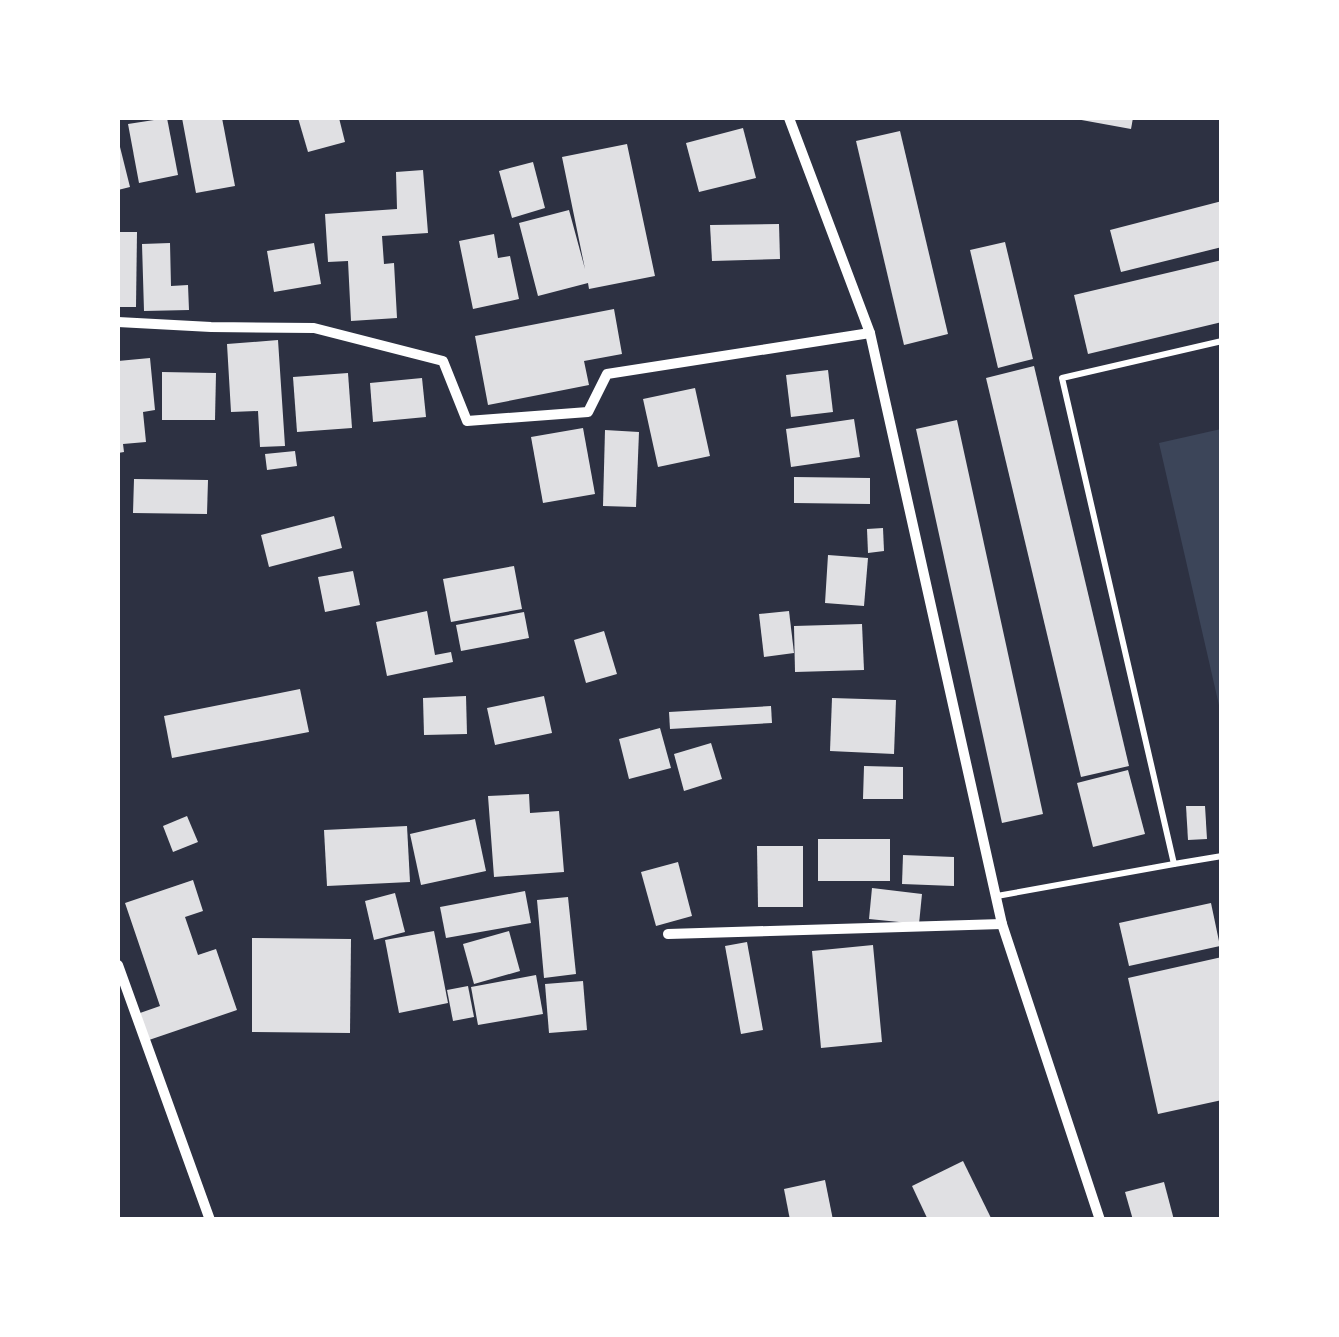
<svg xmlns="http://www.w3.org/2000/svg" width="1339" height="1337" font-family="Overpass,sans-serif">
<style>
.green{fill:#3c4559}
.building{fill:#e0e0e3}
.lines{fill:none;stroke-linecap:round;stroke-linejoin:round}
.service{stroke:#fff;stroke-width:6}
.minor{stroke:#fff;stroke-width:10}
</style>
<rect width="100%" height="100%" fill="#2d3142"/>
<!-- green -->
<path class="green" d="M1221 429H1222L1221 714 1159 443Z"/>
<!-- building -->
<g class="building">
<path d="M167 118 178 175 139 183 128 124Z"/>
<path d="M182 118H222L235 186 196 193Z"/>
<path d="M298 118H339L345 142 308 152Z"/>
<path d="M1076 118H1133L1131 129 1076 119Z"/>
<path d="M743 128 756 178 699 192 686 143Z"/>
<path d="M900 131 948 334 904 345 856 141Z"/>
<path d="M119 143 130 187 118 190V144Z"/>
<path d="M627 144 655 276 589 289 588 283 538 296 519 223 569 210 585 269 562 157Z"/>
<path d="M533 162 545 208 512 218 499 171Z"/>
<path d="M423 170 428 233 382 236 384 264 394 263 397 318 351 321 348 261 328 262 325 214 397 209 396 172Z"/>
<path d="M1222 201V247L1121 272 1110 230Z"/>
<path d="M779 224 780 259 712 261 710 225Z"/>
<path d="M118 232H137L136 307H118Z"/>
<path d="M494 234 498 258 510 256 519 299 473 309 459 241Z"/>
<path d="M1005 242 1033 359 998 368 970 250Z"/>
<path d="M170 243 171 286 188 285 189 310 144 311 142 244Z"/>
<path d="M314 243 321 284 274 292 267 251Z"/>
<path d="M1222 260V322L1088 354 1074 295Z"/>
<path d="M614 309 622 354 584 361 589 385 488 405 475 336Z"/>
<path d="M278 340 285 446 260 447 258 411 231 412 227 344Z"/>
<path d="M150 358 155 410 143 412 146 442 123 444 124 452 118 453V361Z"/>
<path d="M1034 366 1129 766 1081 777 986 378Z"/>
<path d="M828 370 833 412 791 417 786 375Z"/>
<path d="M162 372 216 373 215 420H162Z"/>
<path d="M348 373 352 428 297 432 293 377Z"/>
<path d="M422 378 426 417 373 422 370 383Z"/>
<path d="M695 388 710 456 658 467 643 399Z"/>
<path d="M854 419 860 457 791 467 786 429Z"/>
<path d="M957 420 1043 814 1002 823 916 429Z"/>
<path d="M583 428 595 494 543 503 531 437Z"/>
<path d="M605 430 639 432 636 507 603 506Z"/>
<path d="M295 451 297 466 267 470 265 454Z"/>
<path d="M794 477 870 478V504L794 503Z"/>
<path d="M134 479 208 480 207 514 133 513Z"/>
<path d="M334 516 342 548 269 567 261 535Z"/>
<path d="M883 528 884 551 868 553 867 529Z"/>
<path d="M828 555 868 558 864 606 825 603Z"/>
<path d="M514 566 522 609 451 622 443 579Z"/>
<path d="M353 571 360 605 325 612 318 577Z"/>
<path d="M427 611 435 655 451 652 453 662 387 676 376 622Z"/>
<path d="M789 611 794 653 764 657 759 614Z"/>
<path d="M524 612 529 638 461 651 456 625Z"/>
<path d="M862 624 864 670 795 672 794 626Z"/>
<path d="M604 631 617 674 586 683 574 640Z"/>
<path d="M300 689 309 732 172 758 164 716Z"/>
<path d="M466 696 467 734 424 735 423 698Z"/>
<path d="M544 696 552 733 495 745 487 708Z"/>
<path d="M832 698 896 700 894 754 830 751Z"/>
<path d="M771 706 772 723 670 729 669 712Z"/>
<path d="M660 728 671 768 629 779 619 739Z"/>
<path d="M711 743 722 779 684 791 674 754Z"/>
<path d="M864 766 903 767V799H863Z"/>
<path d="M1128 770 1145 834 1093 847 1077 783Z"/>
<path d="M529 794 530 813 559 811 564 872 494 877 488 796Z"/>
<path d="M1186 806H1205L1207 839 1188 840Z"/>
<path d="M187 816 198 842 173 852 163 826Z"/>
<path d="M475 819 486 871 421 885 410 834Z"/>
<path d="M407 826 410 882 327 886 324 830Z"/>
<rect x="818" y="839" width="72" height="42"/>
<path d="M757 846H803V907H758Z"/>
<path d="M903 855 954 857V886L902 884Z"/>
<path d="M678 862 692 916 656 926 641 872Z"/>
<path d="M193 880 203 911 185 917 198 955 216 949 237 1010 149 1040 140 1013 160 1006 125 903Z"/>
<path d="M872 888 922 894 919 924 869 919Z"/>
<path d="M525 891 531 923 446 938 440 907Z"/>
<path d="M395 893 405 932 374 940 365 901Z"/>
<path d="M568 897 576 974 544 978 537 900Z"/>
<path d="M1211 903 1220 946 1129 966 1119 923Z"/>
<path d="M434 931 448 1003 399 1013 385 940Z"/>
<path d="M509 931 520 971 474 984 463 944Z"/>
<path d="M252 938 351 939 350 1033 252 1032Z"/>
<path d="M747 942 763 1030 741 1034 725 946Z"/>
<path d="M873 945 882 1042 821 1048 812 951Z"/>
<path d="M1222 957V1100L1158 1114 1128 978Z"/>
<path d="M536 975 543 1014 478 1025 471 987Z"/>
<path d="M583 981 587 1030 549 1033 545 984Z"/>
<path d="M468 986 474 1017 453 1021 447 990Z"/>
<path d="M963 1161 991 1218 928 1220 912 1186Z"/>
<path d="M825 1180 833 1220H790L784 1189Z"/>
<path d="M1164 1182 1174 1220H1133L1125 1192Z"/>
</g>
<g class="lines">
<!-- service -->
<g class="service">
<path d="M1222 341 1062 378 1174 864 1222 856"/>
<path d="M997 896 1174 864"/>
</g>
<!-- minor -->
<g class="minor">
<path d="M789 118 870 333 1002 924 1100 1220"/>
<path d="M118 322 211 327 314 328 443 361 467 421 588 412 607 374 870 333"/>
<path d="M668 934 1002 924"/>
<path d="M118 965 210 1220"/>
</g>
</g>
<!-- border -->
<rect width="1339" height="1337" fill="none" stroke="#ffffff" stroke-width="240"/>
</svg>
